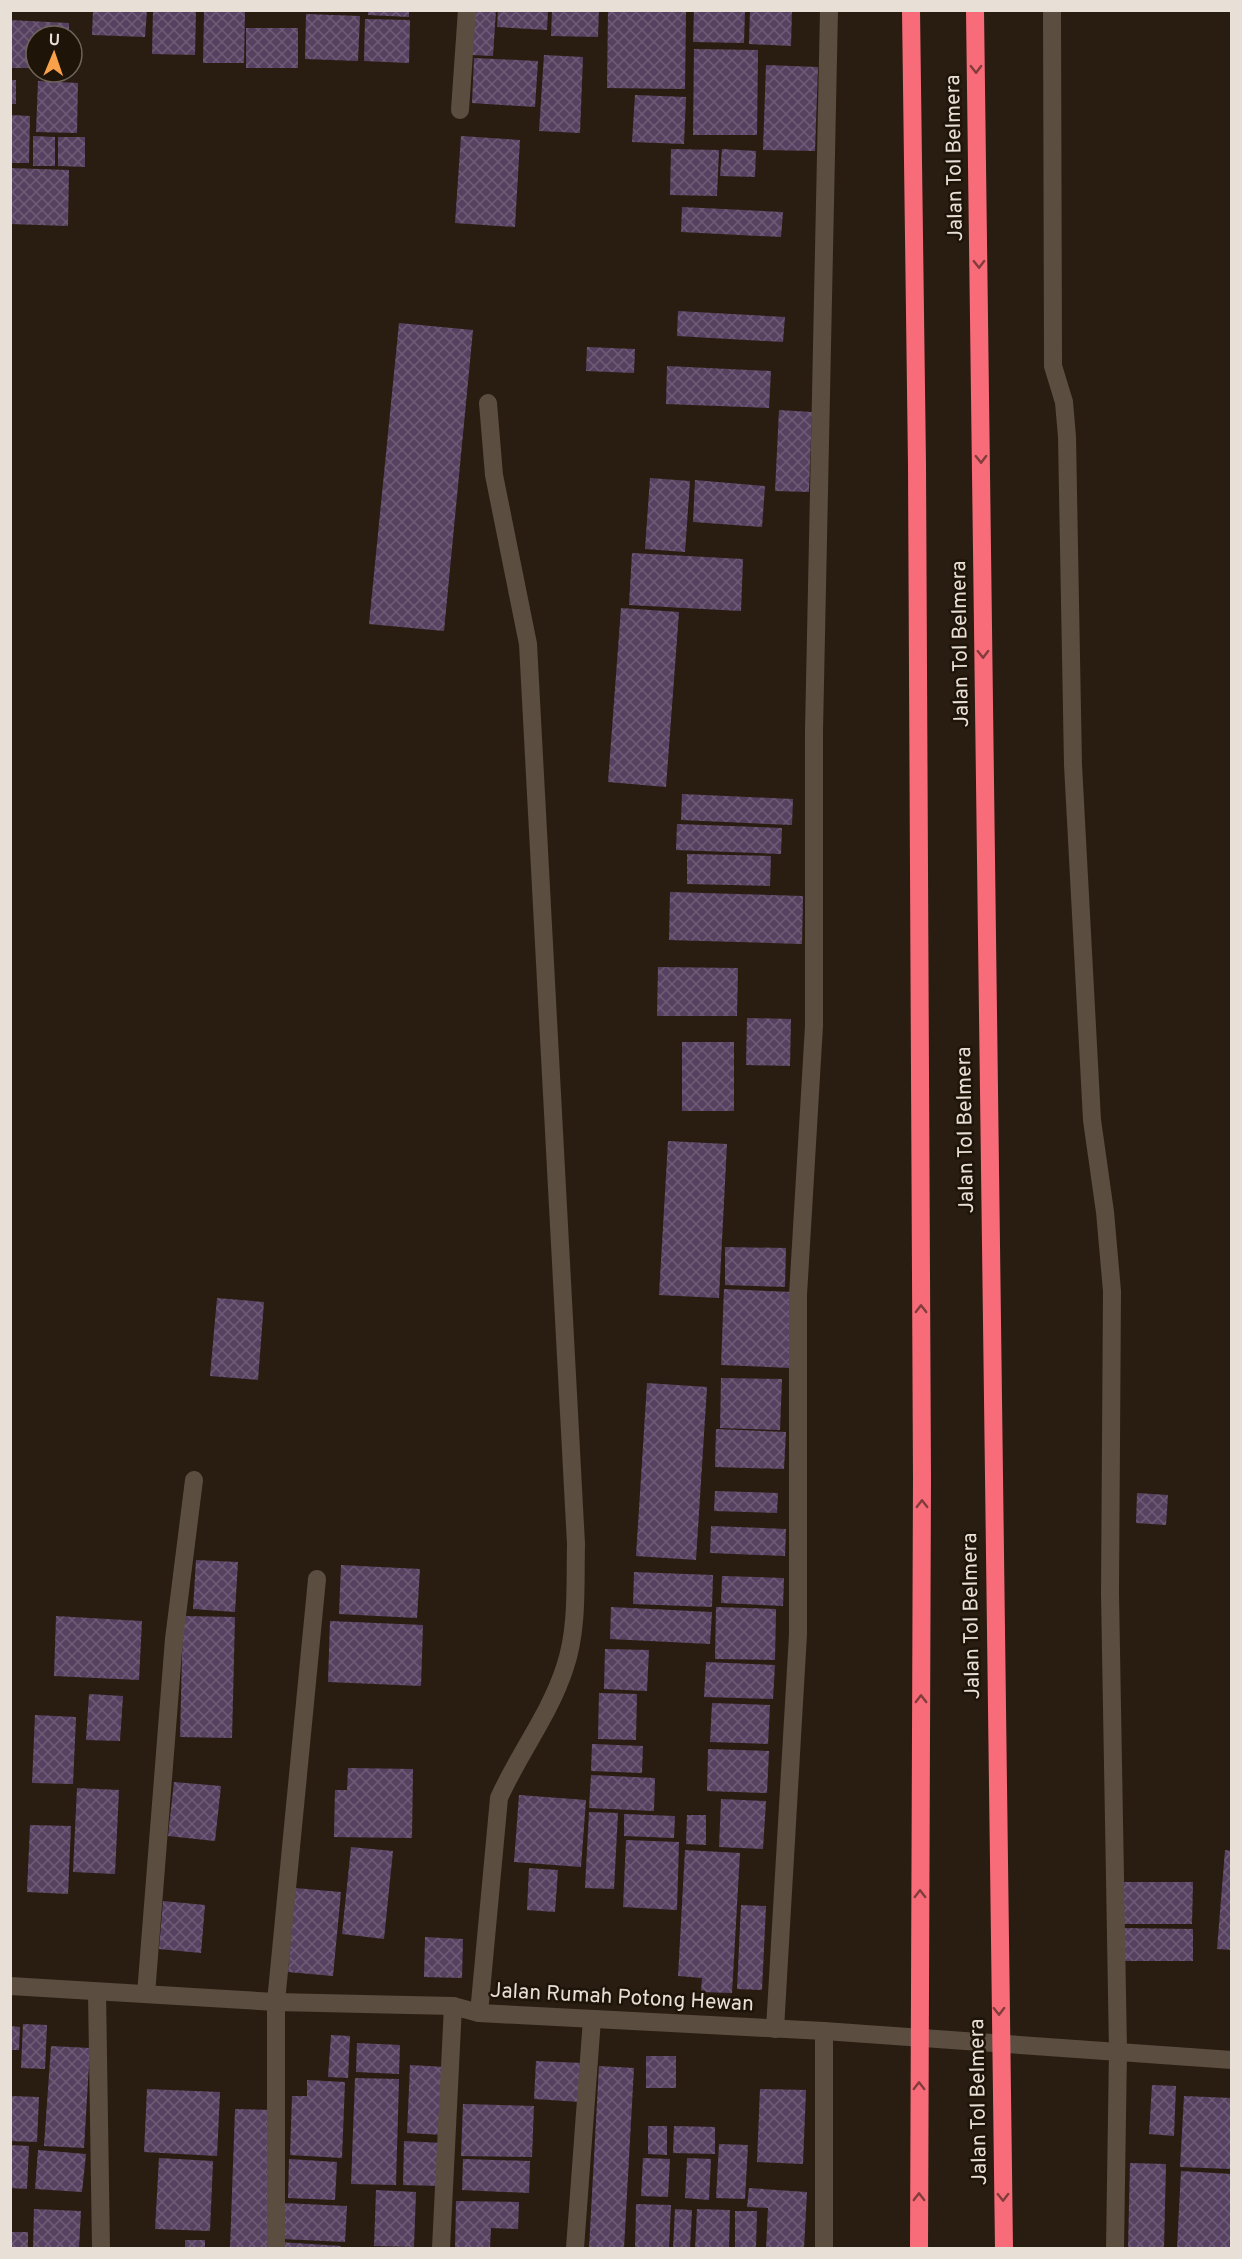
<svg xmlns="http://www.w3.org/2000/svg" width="1242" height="2259" font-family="Overpass,sans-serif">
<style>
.building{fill:url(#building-cross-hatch)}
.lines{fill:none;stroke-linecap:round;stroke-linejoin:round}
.service{stroke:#5b4d40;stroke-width:18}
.minor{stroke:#5b4d40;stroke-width:18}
.tertiary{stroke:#5b4d40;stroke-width:18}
.motorway{stroke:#f86c7a;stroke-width:18}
.oneway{stroke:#813c3b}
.labels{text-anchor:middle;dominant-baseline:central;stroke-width:5;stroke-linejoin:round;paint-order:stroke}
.street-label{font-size:21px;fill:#e8dfd7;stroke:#1f1408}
</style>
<defs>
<pattern id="building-cross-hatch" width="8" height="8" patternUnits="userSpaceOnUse" patternTransform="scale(1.5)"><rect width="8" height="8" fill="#574161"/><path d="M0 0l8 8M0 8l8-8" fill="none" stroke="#6f5c77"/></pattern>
</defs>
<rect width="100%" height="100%" fill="#291d11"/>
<!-- building -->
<g class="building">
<path d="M93 10H147L145 37 92 35Z"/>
<path d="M153 10H196L195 55 152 54Z"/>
<path d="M368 10H409V17L368 15Z"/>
<path d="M474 10H496L493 56 472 55Z"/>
<path d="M498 10H548L547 30 497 27Z"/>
<path d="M552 10H599L598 37 551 36Z"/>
<path d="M608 10H686L685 89 607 88Z"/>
<path d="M694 10H745L744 43 693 42Z"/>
<path d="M750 10H792L791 46 749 44Z"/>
<path d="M204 11 245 12 244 63H203Z"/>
<path d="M306 14 360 16 358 61 305 59Z"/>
<path d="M365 19 410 20 409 63 364 61Z"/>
<path d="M10 20 69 23V36H36V68H10Z"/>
<rect x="246" y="28" width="52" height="40"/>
<path d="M694 49 758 50 757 135H693Z"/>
<path d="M544 55 583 57 580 133 539 131Z"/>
<path d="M474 58 538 61 535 107 472 103Z"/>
<path d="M766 65 818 67 815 151 763 150Z"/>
<rect x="10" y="80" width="6" height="24"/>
<path d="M38 81 78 83 77 133 36 132Z"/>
<path d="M635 95 686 97 684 144 632 142Z"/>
<path d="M10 115 30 116 29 163H10Z"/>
<path d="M33 136 55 137V166H33Z"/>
<path d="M461 136 520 140 515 227 455 223Z"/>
<path d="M58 137H85V167L58 166Z"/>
<path d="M671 149 719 150 717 196 670 195Z"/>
<path d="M722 149 756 151 755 177 720 176Z"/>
<path d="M10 168 69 170 68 226 10 224Z"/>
<path d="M682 207 783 212 781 237 681 232Z"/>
<path d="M678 311 785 317 783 342 677 336Z"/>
<path d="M399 323 473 330 444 631 369 624Z"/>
<path d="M587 347 635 349 634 373 586 371Z"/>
<path d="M667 366 771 371 769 408 666 404Z"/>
<path d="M779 410 812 412 809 492 775 491Z"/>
<path d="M650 478 690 481 685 552 645 549Z"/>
<path d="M695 480 765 486 762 527 693 522Z"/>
<path d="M632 553 743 559 741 611 629 605Z"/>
<path d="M621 608 679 612 666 787 608 782Z"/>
<path d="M682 794 793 799 792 825 681 820Z"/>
<path d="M677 824 782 828 781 854 676 850Z"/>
<path d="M687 854 771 856 770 886 687 884Z"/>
<path d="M670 892 803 896 802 944 669 940Z"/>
<path d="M658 967 738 968 737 1016H657Z"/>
<path d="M747 1018 791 1019 790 1066 746 1065Z"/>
<rect x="682" y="1042" width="52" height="69"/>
<path d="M668 1141 727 1144 719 1298 659 1295Z"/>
<path d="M725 1247 786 1248 785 1287 725 1285Z"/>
<path d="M724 1289 794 1292 790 1368 721 1365Z"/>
<path d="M217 1298 264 1302 258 1380 210 1376Z"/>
<path d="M721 1378 782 1379 780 1430 720 1428Z"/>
<path d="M647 1383 707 1387 696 1560 636 1556Z"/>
<path d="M716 1429 786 1432 784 1469 715 1467Z"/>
<path d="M715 1491 778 1493 777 1513 714 1511Z"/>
<path d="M1137 1493 1168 1495 1166 1525 1136 1523Z"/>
<path d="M711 1526 786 1529 785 1556 710 1553Z"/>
<path d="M196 1560 238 1562 235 1612 193 1609Z"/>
<path d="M341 1565 420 1569 417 1618 339 1614Z"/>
<path d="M634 1572 713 1575 712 1607 633 1604Z"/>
<path d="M722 1576 784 1578 783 1606 721 1603Z"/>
<path d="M611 1607 712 1612 710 1644 610 1639Z"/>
<path d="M716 1607 776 1609 775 1660 715 1659Z"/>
<path d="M56 1616 142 1621 139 1680 54 1676Z"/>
<path d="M183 1616 235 1617 232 1738 180 1737Z"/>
<path d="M330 1621 423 1625 421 1686 328 1682Z"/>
<path d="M605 1649 649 1650 647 1691 604 1689Z"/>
<path d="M706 1662 775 1665 773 1699 704 1697Z"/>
<path d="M599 1693 637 1694 636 1740 598 1739Z"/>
<path d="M89 1694 123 1696 120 1741 86 1740Z"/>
<path d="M712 1703 770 1705 768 1744 710 1742Z"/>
<path d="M35 1715 76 1717 73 1784 32 1783Z"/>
<path d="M592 1744 643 1746 642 1773 591 1771Z"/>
<path d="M708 1749 769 1751 767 1793 707 1791Z"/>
<path d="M348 1768 413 1769 412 1838 334 1837 335 1790H347Z"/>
<path d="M591 1775 655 1778 654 1811 589 1808Z"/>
<path d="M174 1782 221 1786 215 1841 168 1836Z"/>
<path d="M77 1788 119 1790 115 1874 73 1872Z"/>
<path d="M519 1795 586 1800 581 1867 514 1862Z"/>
<path d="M721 1799 766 1801 763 1849 719 1847Z"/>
<path d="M589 1812 618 1813 614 1889 585 1888Z"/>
<path d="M624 1814 675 1816 674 1838 624 1836Z"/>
<path d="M687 1815H706V1845L686 1844Z"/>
<path d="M30 1825 71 1826 68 1894 27 1892Z"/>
<path d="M626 1840 679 1842 677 1910 623 1907Z"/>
<path d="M351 1847 393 1851 384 1939 342 1934Z"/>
<path d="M685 1850 740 1853 732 1993 701 1992 702 1978 678 1976Z"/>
<path d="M1225 1850 1232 1851V1950L1217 1949Z"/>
<path d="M529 1868 558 1870 555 1912 527 1910Z"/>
<path d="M1123 1882H1193L1192 1924H1123Z"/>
<path d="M295 1888 341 1892 333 1976 288 1972Z"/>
<path d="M163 1901 205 1905 201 1953 159 1949Z"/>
<path d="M741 1905 766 1906 762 1990 737 1989Z"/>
<path d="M1122 1928 1193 1929V1961H1122Z"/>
<path d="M425 1937 463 1939 462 1978 424 1977Z"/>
<path d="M23 2024 47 2025 45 2069 21 2068Z"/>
<path d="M10 2026 20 2027 19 2050H10Z"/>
<path d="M331 2035 350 2036 348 2078 328 2077Z"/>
<path d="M357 2043 400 2045 399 2074 356 2072Z"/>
<path d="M51 2046 90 2048 84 2148 44 2146Z"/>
<rect x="646" y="2056" width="30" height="32"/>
<path d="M536 2061 583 2063 581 2102 534 2099Z"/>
<path d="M410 2065 446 2067 444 2135 407 2133Z"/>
<path d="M599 2066 634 2068 624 2248H589Z"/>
<path d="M355 2078 399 2079 396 2185 351 2184Z"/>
<path d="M307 2080 345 2082 342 2158 290 2155 292 2096H307Z"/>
<path d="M1152 2085 1176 2086 1174 2136 1149 2134Z"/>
<path d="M147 2089 220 2092 217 2156 144 2152Z"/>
<path d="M760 2089 806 2090 803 2164 757 2162Z"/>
<path d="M10 2096 39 2097 37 2142 10 2141Z"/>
<path d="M1184 2096 1232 2098V2169L1180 2167Z"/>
<path d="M463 2104 534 2106 532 2157 461 2156Z"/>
<path d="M235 2109 273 2110 268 2248H230Z"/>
<path d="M648 2126H667V2155L648 2154Z"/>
<path d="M674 2126 715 2127V2154L673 2153Z"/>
<path d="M404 2141 442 2143 441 2186 403 2185Z"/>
<path d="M719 2144 748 2145 745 2199 716 2198Z"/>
<path d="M10 2145 29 2146 27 2189 10 2188Z"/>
<path d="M38 2150 86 2154 82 2192 35 2189Z"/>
<path d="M159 2158 213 2161 210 2231 155 2229Z"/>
<path d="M643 2158 670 2159 668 2197 641 2196Z"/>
<path d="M687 2158 711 2159 709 2200 685 2198Z"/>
<path d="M289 2159 337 2162 335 2200 288 2198Z"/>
<path d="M463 2159 530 2161 529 2193 462 2190Z"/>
<path d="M1130 2163 1166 2164 1164 2248H1128Z"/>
<path d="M1181 2171 1232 2174V2248H1177Z"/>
<path d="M749 2188 807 2192 804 2248H766L768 2208 747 2207Z"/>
<path d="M376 2190 416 2192 414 2247 374 2246Z"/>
<path d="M456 2201 519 2202 518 2229 491 2228 490 2248H455Z"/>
<path d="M283 2203 347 2206 345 2242 282 2239Z"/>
<path d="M636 2204 671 2205 669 2248H635Z"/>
<path d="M34 2209 81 2211 79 2248H33Z"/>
<path d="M675 2209 692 2210 690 2248H673Z"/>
<path d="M697 2209 730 2210 729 2248H695Z"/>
<path d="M735 2211H757L756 2248H735Z"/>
<rect x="10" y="2232" width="18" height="16"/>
<rect x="185" y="2240" width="20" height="8"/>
<path d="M280 2242 341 2246V2248H279Z"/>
</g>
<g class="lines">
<!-- service -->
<g class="service">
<path d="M479 2013 499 1798C519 1753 550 1714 565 1667 578 1629 575 1584 576 1544L528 644 494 475 488 403"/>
<path d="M575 2248 592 2019"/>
</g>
<!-- minor -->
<g class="minor">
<path d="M1052 10 1053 352V366L1064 402 1067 437 1073 765 1092 1120 1105 1212 1112 1291 1110 1593 1118 2050 1115 2248"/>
<path d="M460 110 467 10"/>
<path d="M97 1992 101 2248"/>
<path d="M146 1994 174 1639 194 1480"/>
<path d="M775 2029 798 1634V1295L814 1026V731L829 10"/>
<path d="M276 2248V2002L317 1579"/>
<path d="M441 2248 453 2006"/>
<path d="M824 2248V2031"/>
</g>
<!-- tertiary -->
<path class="tertiary" d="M10 1986 276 2002 453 2006 479 2013 824 2031 1232 2060"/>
<!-- motorway -->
<g class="motorway">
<path d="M911 10 917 464 922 1478 919 2248"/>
<path d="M975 10 1004 2248"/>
</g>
</g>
<!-- one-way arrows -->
<defs><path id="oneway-chevron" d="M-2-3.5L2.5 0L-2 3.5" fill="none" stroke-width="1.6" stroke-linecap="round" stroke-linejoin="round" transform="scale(1.5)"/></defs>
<g class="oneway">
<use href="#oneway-chevron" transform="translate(976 69) rotate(89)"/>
<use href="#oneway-chevron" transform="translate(979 264) rotate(89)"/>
<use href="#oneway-chevron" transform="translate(981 459) rotate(89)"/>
<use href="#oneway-chevron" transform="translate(983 654) rotate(89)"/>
<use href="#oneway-chevron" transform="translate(921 1309) rotate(-90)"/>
<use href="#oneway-chevron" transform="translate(922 1504) rotate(-90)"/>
<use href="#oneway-chevron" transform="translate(921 1699) rotate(-90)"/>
<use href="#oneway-chevron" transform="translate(920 1894) rotate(-90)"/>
<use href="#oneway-chevron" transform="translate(999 2011) rotate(89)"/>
<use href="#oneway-chevron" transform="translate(919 2086) rotate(-90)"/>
<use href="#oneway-chevron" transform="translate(919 2197) rotate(-90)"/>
<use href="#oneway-chevron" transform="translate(1003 2197) rotate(89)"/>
</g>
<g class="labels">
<!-- street labels -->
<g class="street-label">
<text transform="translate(955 158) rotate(-91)">Jalan Tol Belmera</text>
<text transform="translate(961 644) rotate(-91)">Jalan Tol Belmera</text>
<text transform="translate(966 1130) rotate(-91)">Jalan Tol Belmera</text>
<text transform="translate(972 1616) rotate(-91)">Jalan Tol Belmera</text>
<text transform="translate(622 1998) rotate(3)">Jalan Rumah Potong Hewan</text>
<text transform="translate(979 2102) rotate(-91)">Jalan Tol Belmera</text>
</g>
</g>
<!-- border -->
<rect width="1242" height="2259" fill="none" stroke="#e8dfd7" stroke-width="24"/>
<!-- north arrow -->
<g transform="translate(54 54) rotate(2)"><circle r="28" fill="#1f1408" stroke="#6f655b" stroke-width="1.5"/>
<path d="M0-4.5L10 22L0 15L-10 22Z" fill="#f8a14a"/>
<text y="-9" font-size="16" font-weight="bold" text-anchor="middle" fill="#e8dfd7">U</text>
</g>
</svg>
